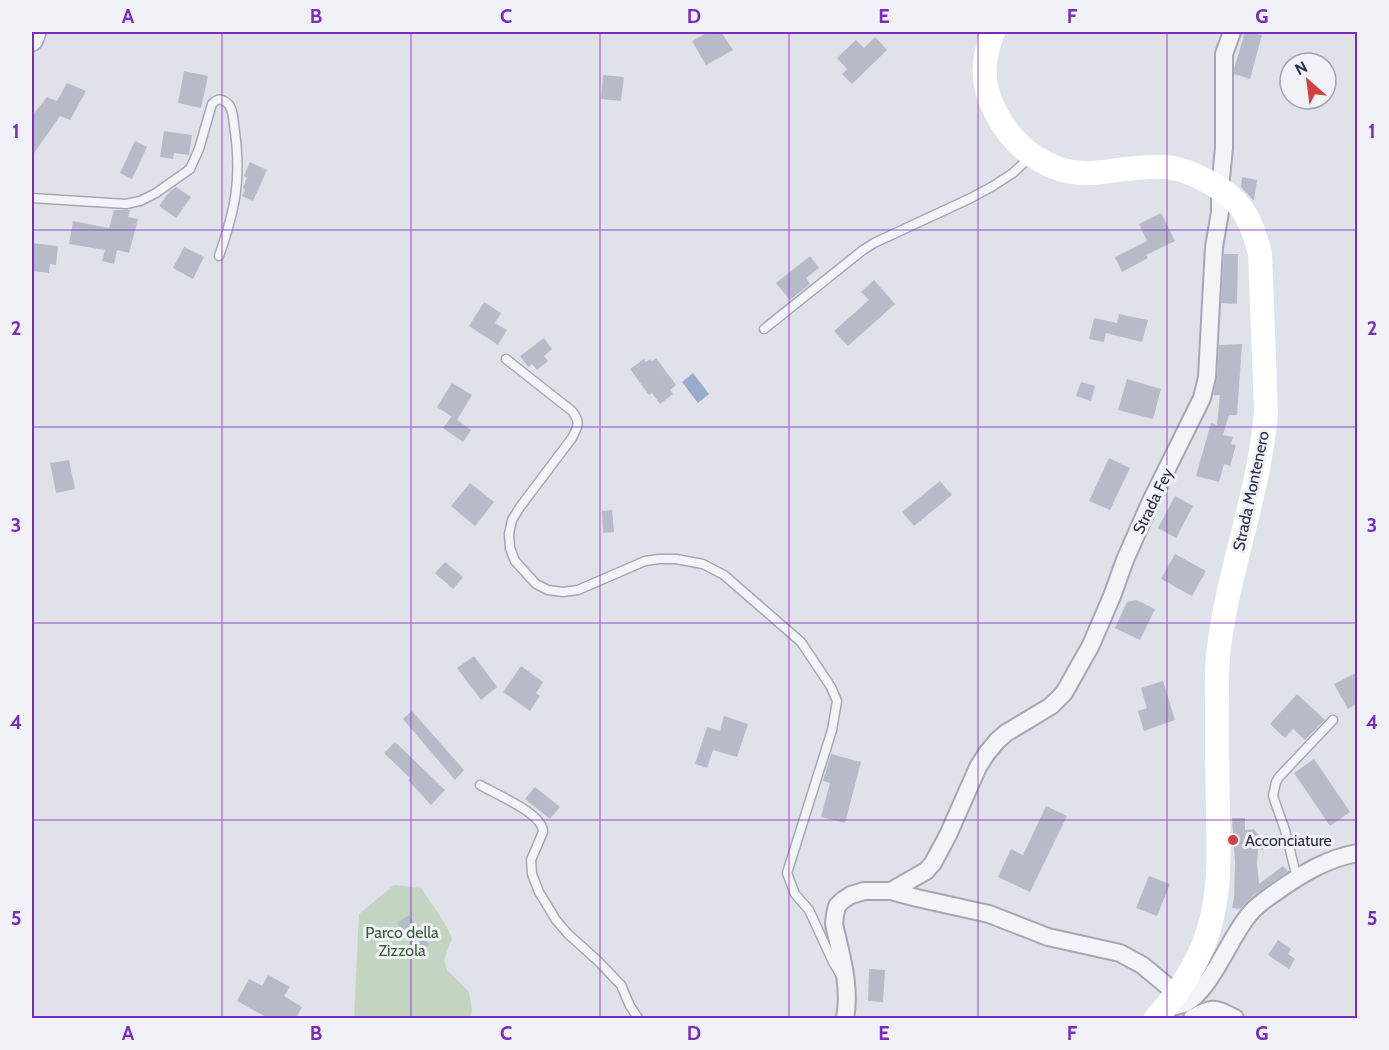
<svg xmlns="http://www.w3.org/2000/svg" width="1389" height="1050" font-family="Cabin,sans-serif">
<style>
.green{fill:#c3d4c1}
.water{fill:#9aabcb}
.building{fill:#b7bbc7}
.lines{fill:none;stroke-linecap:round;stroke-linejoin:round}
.service-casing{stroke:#a5a8b4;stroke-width:11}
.minor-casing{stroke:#a5a8b4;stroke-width:20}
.tertiary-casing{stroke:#a5a8b4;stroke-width:24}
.service{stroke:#f3f4f8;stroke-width:8}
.minor{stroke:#f3f4f8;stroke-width:16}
.tertiary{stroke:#f3f4f8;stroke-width:21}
.secondary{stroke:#fff;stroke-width:24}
.grid{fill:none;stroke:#7b2cbf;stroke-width:1.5;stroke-opacity:0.55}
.poi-dot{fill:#d34041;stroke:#f0f2f7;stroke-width:2}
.labels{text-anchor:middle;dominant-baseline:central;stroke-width:6;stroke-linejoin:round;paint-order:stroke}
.street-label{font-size:16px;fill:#282e42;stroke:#f0f2f7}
.poi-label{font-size:16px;fill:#282e42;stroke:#f0f2f7;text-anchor:start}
.park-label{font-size:16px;fill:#375e35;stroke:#f0f2f7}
.neatline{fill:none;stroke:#7b2cbf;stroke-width:2}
.grid-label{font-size:20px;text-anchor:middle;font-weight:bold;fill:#7b2cbf}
</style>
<rect width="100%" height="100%" fill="#e0e2ea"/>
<!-- green -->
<path class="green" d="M394 885 421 888 444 922 452 938 444 960 447 970 469 992 472 1010 471 1018H354L359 914Z"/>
<!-- water -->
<path class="water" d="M693 373 709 394 698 403 682 382Z"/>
<!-- building -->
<g class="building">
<path d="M708 32H721L733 50 706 65 692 41Z"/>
<path d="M1245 32 1262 35 1250 79 1234 74V69Z"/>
<path d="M875 37 887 50 852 84 842 74 847 69 837 58 856 40 864 48Z"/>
<path d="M184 71 208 76 201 108 178 103Z"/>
<path d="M603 75 624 77 621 101 601 99Z"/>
<path d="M67 83 86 91 70 120 60 116 32 156V116L47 97 57 101Z"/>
<path d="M164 131 192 135 189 155 174 153 173 159 160 157Z"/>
<path d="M135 141 147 147 132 179 120 173Z"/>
<path d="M250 162 267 170 253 201 242 196 245 190 243 187 247 178 244 176Z"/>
<path d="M1242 177 1257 180 1254 201 1241 187Z"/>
<path d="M176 187 191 197 176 218 159 206 169 192Z"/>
<path d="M114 210H130L128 217 138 219 129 253 117 250 114 264 102 261 105 250 69 244 73 221 109 228Z"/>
<path d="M1161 213 1175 241 1146 255 1148 258 1122 272 1115 257 1147 241 1139 224Z"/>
<path d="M32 243 58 246 56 265 50 264 49 273 32 271Z"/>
<path d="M184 247 204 257 193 279 173 268Z"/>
<path d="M1224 254H1238L1237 304 1221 303Z"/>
<path d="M810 256 819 268 806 278 810 284 790 300 776 283Z"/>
<path d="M874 280 895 304 848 346 834 331 869 300 861 292Z"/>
<path d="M484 302 501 313 495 323 507 330 498 345 469 326Z"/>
<path d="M1119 314 1148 320 1142 342 1106 333 1104 342 1089 339 1094 318 1117 323Z"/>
<path d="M544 338 552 349 544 356 548 361 537 370 532 364 528 367 520 356Z"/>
<path d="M1242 344 1237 415H1229L1223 435 1233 437 1231 444 1236 445 1230 466 1224 464 1219 482 1196 476 1211 423 1217 425 1220 395H1213L1217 378 1219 345Z"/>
<path d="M656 358 676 385 670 390 673 394 660 404 652 393 649 395 630 369 644 359 646 362 650 359 652 361Z"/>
<path d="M1127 379 1161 389 1153 419 1118 410Z"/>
<path d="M1081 382 1095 386 1091 401 1076 396Z"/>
<path d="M452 383 472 395 457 420 437 407Z"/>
<path d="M452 416 471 430 463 442 443 428Z"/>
<path d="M1109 458 1130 468 1110 510 1089 501Z"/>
<path d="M69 460 75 489 56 493 50 463Z"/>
<path d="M940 481 952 495 914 526 902 512Z"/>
<path d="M470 483 494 502 475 526 451 506Z"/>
<path d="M1175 496 1193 506 1176 538 1158 528Z"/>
<path d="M612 510 614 532 603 533 602 511Z"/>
<path d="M1175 554 1206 571 1192 596 1161 579Z"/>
<path d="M445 562 463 577 453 589 435 573Z"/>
<path d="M1136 600 1155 609 1140 640 1115 628 1127 602Z"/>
<path d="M474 656 497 687 481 700 457 668Z"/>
<path d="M521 666 543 682 536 693 540 696 530 711 503 692Z"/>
<path d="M1358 672V703L1348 709 1334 684Z"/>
<path d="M1163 681 1175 720 1144 731 1138 711 1147 708 1141 688Z"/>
<path d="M1297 694 1325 720 1305 740 1293 729 1285 738 1270 724Z"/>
<path d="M412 711 464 770 455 780 403 719Z"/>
<path d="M724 716 748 724 737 757 713 750 707 768 695 764 707 727 720 731Z"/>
<path d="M395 742 445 790 431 805 408 780 410 778 384 753Z"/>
<path d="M831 754 861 762 845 823 821 817 830 783 823 781Z"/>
<path d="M1314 759 1350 812 1330 826 1294 773Z"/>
<path d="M535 787 560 807 550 819 525 799Z"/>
<path d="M1046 806 1067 816 1030 892 998 877 1011 849 1023 855Z"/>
<path d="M1232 818H1245V830L1254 829 1263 841V850L1258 849 1257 863 1259 884 1283 866 1288 871 1254 895 1240 909 1232 908 1234 898 1235 863Z"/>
<path d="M1149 876 1170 884 1157 916 1136 908Z"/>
<path d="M409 915 429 945 417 953 397 923Z"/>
<path d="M1278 940 1291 949 1288 954 1295 959 1289 969 1268 955Z"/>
<path d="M869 969 885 970 883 1002 868 1001Z"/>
<path d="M268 975 290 987 284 996 302 1007 296 1018H268L237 1001 249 979 262 986Z"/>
</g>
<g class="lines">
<!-- service casing -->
<g class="service-casing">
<g id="service">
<path d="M32 198 126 204 140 201 156 193 190 169 199 149 212 104C216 100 219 98 224 101 233 105 233 117 234 125 242 176 236 208 219 256"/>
<path d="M764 329 863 250 874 243 971 198 993 186 1013 173 1031 156"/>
<path d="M506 359 572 411C581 423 578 426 572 438L520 507 512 520 509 534 510 548 515 561 536 584 548 590 563 592 578 590 645 561 659 559H676L703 564 724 575 801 642 831 687 837 701 832 730 787 873 795 894 809 910 833 962 840 974"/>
<path d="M480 785C495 794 543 813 543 832L531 860 532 874 539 892 556 920 568 934 598 961 621 985 630 1006 638 1018"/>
<path d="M1297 878 1285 830 1273 796 1276 782 1279 777 1333 720"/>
</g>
</g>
<!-- minor casing -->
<g class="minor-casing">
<g id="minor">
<path d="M891 891 926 871 933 863 948 835 978 767 987 753 997 741 1006 733 1051 706 1064 693 1091 645 1112 596 1125 560 1151 501 1202 398 1207 377 1214 247 1220 212V188L1224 148V54L1232 32"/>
<path d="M1166 1007C1172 1007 1178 1006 1184 1004 1210 992 1229 939 1248 916 1255 906 1266 899 1276 892 1300 875 1327 858 1358 853"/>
<path d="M845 1018C851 987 841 955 834 924L835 915 837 906 843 900 851 895 864 891H891L917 898 989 914 1048 937 1120 953 1142 965 1176 993"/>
<path d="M1192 1018C1213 1006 1214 1008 1235 1018"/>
</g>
</g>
<!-- tertiary casing -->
<g class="tertiary-casing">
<path id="tertiary" d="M32 40 35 32"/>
</g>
<!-- service -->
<use href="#service" class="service"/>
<!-- minor -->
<use href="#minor" class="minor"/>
<!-- tertiary -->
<use href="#tertiary" class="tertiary"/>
<!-- secondary -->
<path class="secondary" d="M993 32C982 60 981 84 995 111 1013 148 1051 176 1093 173 1117 171 1142 165 1166 167 1177 168 1191 173 1201 178 1239 197 1250 213 1260 254L1266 411C1260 491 1229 567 1219 647 1216 667 1217 687 1217 706 1217 741 1217 776 1218 811 1219 858 1221 902 1203 946 1192 973 1175 997 1156 1018"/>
</g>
<!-- grid -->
<path class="grid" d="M222 32V1018M411 32V1018M600 32V1018M789 32V1018M978 32V1018M1167 32V1018M32 230H1358M32 427H1358M32 623H1358M32 820H1358"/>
<!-- markers -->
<circle class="poi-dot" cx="1233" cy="840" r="6"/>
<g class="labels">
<!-- street labels -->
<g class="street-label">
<text transform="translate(1251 491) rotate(-78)">Strada Montenero</text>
<text transform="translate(1153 501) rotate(-64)">Strada Fey</text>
</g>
<!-- poi labels -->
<g class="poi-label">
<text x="1245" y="840">Acconciature</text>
</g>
<!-- park labels -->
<g class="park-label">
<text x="402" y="932">Parco della<tspan x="402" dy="18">Zizzola</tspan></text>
</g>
</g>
<!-- border -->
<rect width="1389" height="1050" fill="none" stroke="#f0f2f7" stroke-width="66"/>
<!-- north arrow -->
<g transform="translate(1308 81) rotate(332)"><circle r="28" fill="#f0f2f7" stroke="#a0a4af" stroke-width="1.5"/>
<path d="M0-4.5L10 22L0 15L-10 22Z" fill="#d34041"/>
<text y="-9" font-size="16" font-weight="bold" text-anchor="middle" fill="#282e42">N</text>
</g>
<rect x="33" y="33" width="1323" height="984" class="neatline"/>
<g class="grid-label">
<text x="128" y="23">A</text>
<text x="316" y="23">B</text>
<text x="506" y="23">C</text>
<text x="694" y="23">D</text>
<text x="884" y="23">E</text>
<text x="1072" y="23">F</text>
<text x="1262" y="23">G</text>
<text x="16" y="138">1</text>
<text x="1372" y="138">1</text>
<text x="16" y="335">2</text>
<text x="1372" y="335">2</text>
<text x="16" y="532">3</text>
<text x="1372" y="532">3</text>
<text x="16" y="729">4</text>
<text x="1372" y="729">4</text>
<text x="16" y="925">5</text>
<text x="1372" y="925">5</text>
<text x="128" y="1040">A</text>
<text x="316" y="1040">B</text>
<text x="506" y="1040">C</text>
<text x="694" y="1040">D</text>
<text x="884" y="1040">E</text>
<text x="1072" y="1040">F</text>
<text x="1262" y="1040">G</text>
</g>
</svg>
